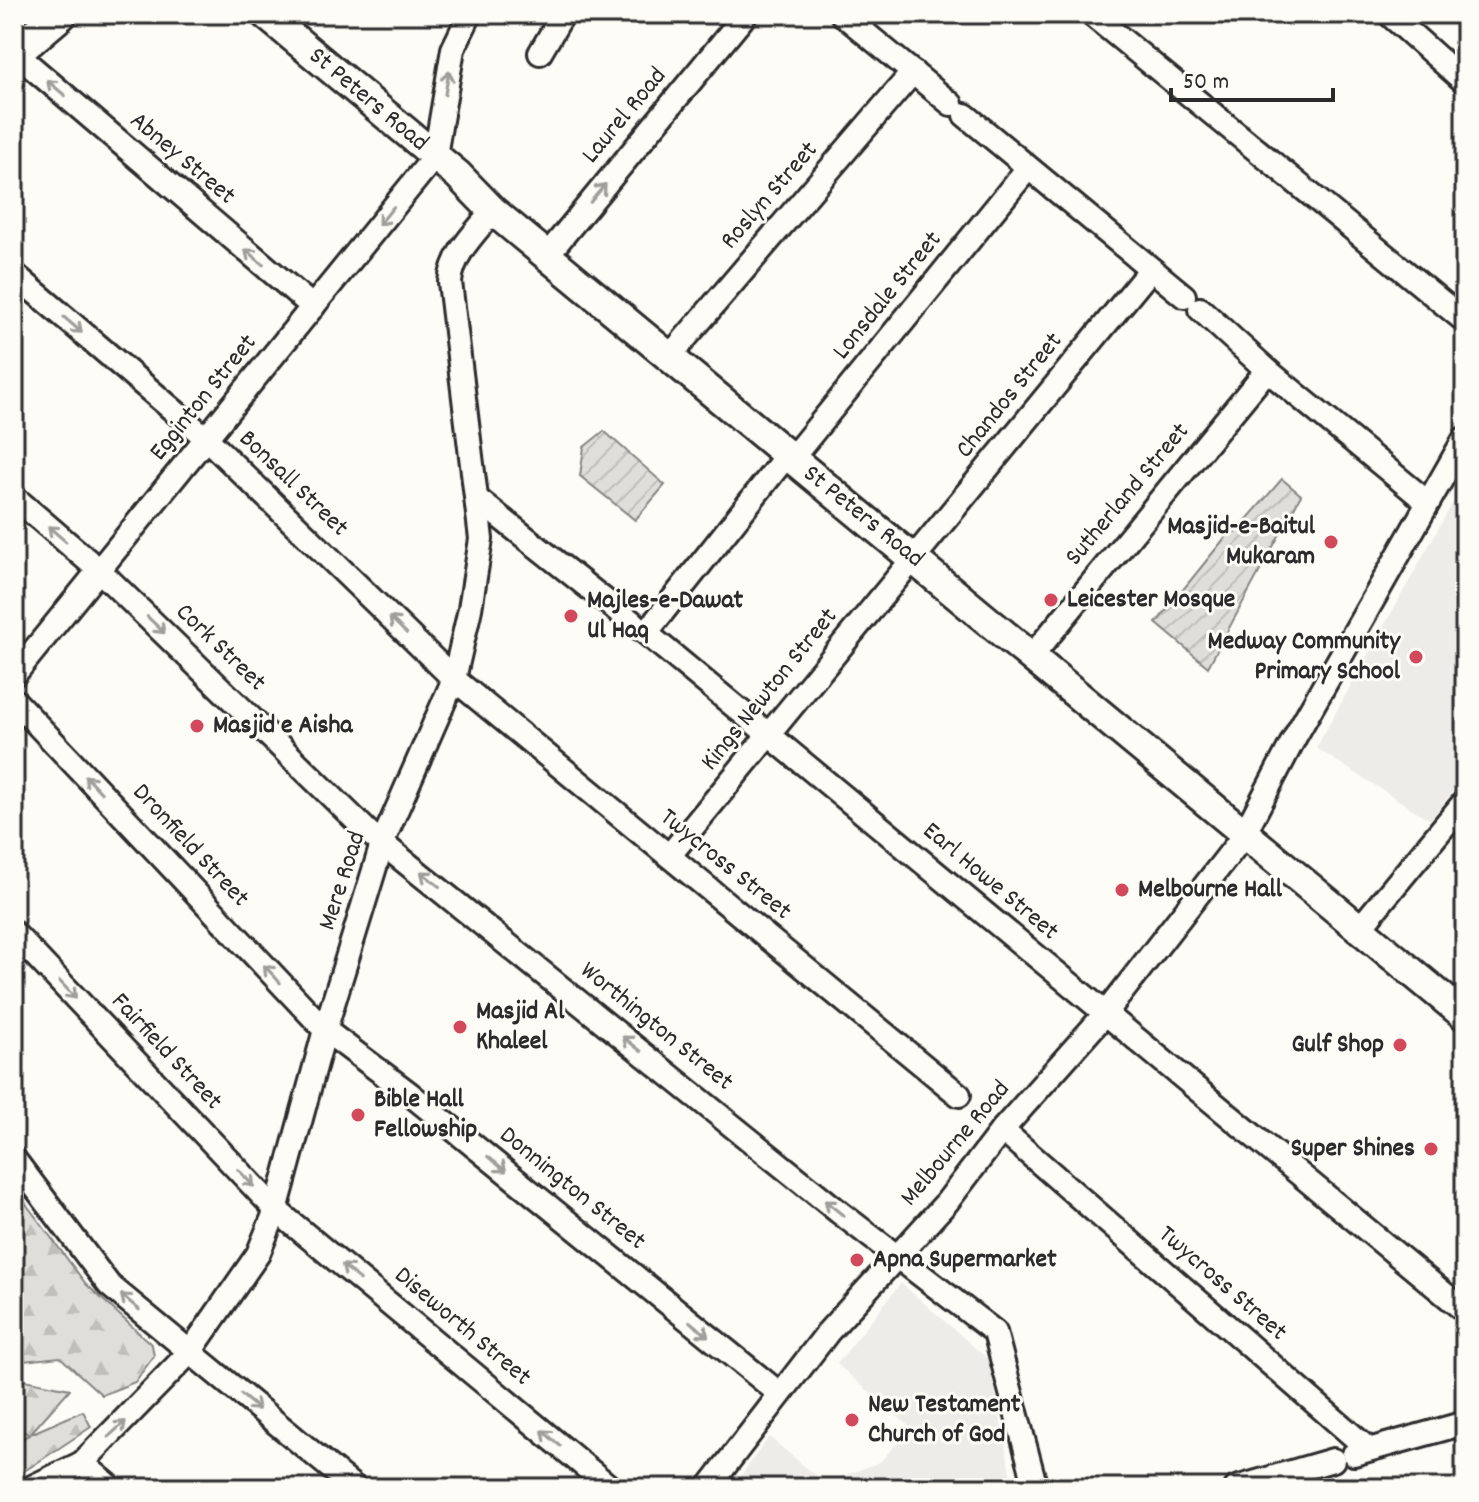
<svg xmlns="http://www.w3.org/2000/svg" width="1479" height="1502" font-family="Dekko,sans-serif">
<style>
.built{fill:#edece8}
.forest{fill:url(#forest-firs);stroke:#858482;stroke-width:2}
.garden{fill:url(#garden-furrows);stroke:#858482;stroke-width:2}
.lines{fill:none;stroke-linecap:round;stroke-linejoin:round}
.minor-casing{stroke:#2b2b2b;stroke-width:28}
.tertiary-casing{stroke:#2b2b2b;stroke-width:34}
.secondary-casing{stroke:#2b2b2b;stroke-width:38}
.minor{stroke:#fdfcf7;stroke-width:22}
.tertiary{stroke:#fdfcf7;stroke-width:28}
.secondary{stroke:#fdfcf7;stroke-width:32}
.oneway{stroke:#9e9e9b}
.poi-dot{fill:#d1495b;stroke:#fdfcf7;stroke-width:3}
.labels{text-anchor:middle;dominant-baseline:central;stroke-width:6;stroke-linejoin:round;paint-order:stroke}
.street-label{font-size:26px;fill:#2b2b2b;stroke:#fdfcf7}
.poi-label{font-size:26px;font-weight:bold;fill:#2b2b2b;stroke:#fdfcf7;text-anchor:start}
</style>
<defs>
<pattern id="forest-firs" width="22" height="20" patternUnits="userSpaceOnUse" patternTransform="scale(2)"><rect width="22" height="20" fill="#dfdeda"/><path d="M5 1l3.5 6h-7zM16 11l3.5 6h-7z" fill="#c0bfbb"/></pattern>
<pattern id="garden-furrows" width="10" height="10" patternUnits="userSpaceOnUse" patternTransform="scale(2)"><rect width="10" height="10" fill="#dfdeda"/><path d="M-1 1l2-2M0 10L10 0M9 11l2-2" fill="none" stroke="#c0bfbb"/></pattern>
</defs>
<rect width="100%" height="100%" fill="#fdfcf7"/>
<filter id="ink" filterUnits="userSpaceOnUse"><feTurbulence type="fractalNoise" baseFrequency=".0125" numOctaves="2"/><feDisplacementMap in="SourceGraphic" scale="16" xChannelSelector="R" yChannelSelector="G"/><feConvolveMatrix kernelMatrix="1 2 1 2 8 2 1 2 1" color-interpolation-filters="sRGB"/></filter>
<g filter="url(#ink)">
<!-- built -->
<g class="built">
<path d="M1465 481V776L1430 820 1316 748Z"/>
<path d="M901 1283 990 1361 1013 1488H732L769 1437 825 1483 880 1462 911 1428 837 1364Z"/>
</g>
<!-- forest -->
<g class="forest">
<path d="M14 1188 86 1284 152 1345 154 1356 135 1382 102 1395 60 1357 23 1361 14 1353Z"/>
<path d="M14 1378 70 1389 30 1434 83 1411 91 1427 14 1478V1442L29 1435 14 1425Z"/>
</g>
<!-- garden -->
<g class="garden">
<path d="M604 431 665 485 635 520 580 476 584 447Z"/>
<path d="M1282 479 1301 495 1208 667 1156 623 1232 529 1236 532Z"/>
</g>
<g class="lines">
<!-- minor casing -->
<g class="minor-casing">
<g id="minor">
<path d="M842 14 951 104"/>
<path d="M1091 14 1465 321"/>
<path d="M1389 14 1465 82"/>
<path d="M14 52 313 307"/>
<path d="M540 53 563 14"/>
<path d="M965 115 1184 296"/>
<path d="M548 254 746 14"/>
<path d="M14 274 207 439 454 679 959 1095"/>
<path d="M1200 309 1267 370 1427 502"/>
<path d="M670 356 913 72"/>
<path d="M14 497 100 571 368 832 839 1212 995 1332 1036 1488"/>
<path d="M477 499 646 633 1465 1311"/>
<path d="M646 633 779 465 801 447 1028 168"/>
<path d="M1032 656 1267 370"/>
<path d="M14 675 435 156 453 49 470 14"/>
<path d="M14 700 325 1030 410 1094 780 1394"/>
<path d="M1244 834 1296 735 1465 438"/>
<path d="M669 856 1151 269"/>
<path d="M1359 929 1465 801"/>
<path d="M14 933 276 1210 611 1488"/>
<path d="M1002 1130 1368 1449"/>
<path d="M14 1159 109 1285 355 1488"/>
<path d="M1354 1454 1465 1423"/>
<path d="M82 1463 112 1488"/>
<path d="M30 1488 82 1463 190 1352 258 1254 276 1210 325 1030 383 841 454 679 470 609 481 539 450 282C453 253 475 233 493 211"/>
<path d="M708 1488 829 1331 947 1202 1002 1130 1105 1014 1245 834"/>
<path d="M1236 1488 1333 1460"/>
</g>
</g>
<!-- tertiary casing -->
<g class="tertiary-casing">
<path id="tertiary" d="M265 14 458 175 493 211 1465 1016"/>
</g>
<!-- secondary casing -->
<g class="secondary-casing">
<path id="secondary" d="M14 53 60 14"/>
</g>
<!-- minor -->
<use href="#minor" class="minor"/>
<!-- tertiary -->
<use href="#tertiary" class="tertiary"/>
<!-- secondary -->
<use href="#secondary" class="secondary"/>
</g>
<!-- one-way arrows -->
<defs><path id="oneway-shaft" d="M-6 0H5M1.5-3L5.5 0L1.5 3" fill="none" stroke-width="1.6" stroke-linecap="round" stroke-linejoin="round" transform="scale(2)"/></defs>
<g class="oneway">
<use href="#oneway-shaft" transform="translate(447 83) rotate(-80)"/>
<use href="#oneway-shaft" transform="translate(56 88) rotate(-140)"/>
<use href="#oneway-shaft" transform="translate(598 193) rotate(-50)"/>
<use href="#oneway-shaft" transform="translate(386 216) rotate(129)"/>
<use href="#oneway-shaft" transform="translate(254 257) rotate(-140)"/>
<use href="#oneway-shaft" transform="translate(73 325) rotate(41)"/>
<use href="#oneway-shaft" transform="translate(57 534) rotate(-139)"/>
<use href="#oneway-shaft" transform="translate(156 625) rotate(44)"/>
<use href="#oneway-shaft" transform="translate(398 625) rotate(-136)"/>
<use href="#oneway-shaft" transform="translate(93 784) rotate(-133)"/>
<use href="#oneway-shaft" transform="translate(430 879) rotate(-141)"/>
<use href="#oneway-shaft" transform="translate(272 974) rotate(-133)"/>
<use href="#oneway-shaft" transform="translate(68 990) rotate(47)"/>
<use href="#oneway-shaft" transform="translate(632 1044) rotate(-141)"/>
<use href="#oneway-shaft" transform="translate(497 1164) rotate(39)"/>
<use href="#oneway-shaft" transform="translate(246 1178) rotate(47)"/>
<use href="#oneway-shaft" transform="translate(834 1208) rotate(-141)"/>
<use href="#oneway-shaft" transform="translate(351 1272) rotate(-140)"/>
<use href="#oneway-shaft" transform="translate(130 1302) rotate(-140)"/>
<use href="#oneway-shaft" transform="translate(699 1329) rotate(39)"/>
<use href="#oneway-shaft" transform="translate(250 1402) rotate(40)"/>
<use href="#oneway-shaft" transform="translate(117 1429) rotate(-43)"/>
<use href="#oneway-shaft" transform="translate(551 1438) rotate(-140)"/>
</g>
</g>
<!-- markers -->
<g class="poi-dot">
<circle cx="1331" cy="542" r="8"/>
<circle cx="1051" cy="600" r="8"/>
<circle cx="571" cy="616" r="8"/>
<circle cx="1416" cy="657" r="8"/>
<circle cx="197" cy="726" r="8"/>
<circle cx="1122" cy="890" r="8"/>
<circle cx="460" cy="1027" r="8"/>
<circle cx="1400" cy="1045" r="8"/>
<circle cx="358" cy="1115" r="8"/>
<circle cx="1431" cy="1149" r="8"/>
<circle cx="857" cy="1260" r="8"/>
<circle cx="852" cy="1420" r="8"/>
</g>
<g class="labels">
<!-- street labels -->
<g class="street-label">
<text transform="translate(368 100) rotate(40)">St Peters Road</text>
<text transform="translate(625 116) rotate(-50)">Laurel Road</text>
<text transform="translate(182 159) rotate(40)">Abney Street</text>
<text transform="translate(770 196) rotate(-49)">Roslyn Street</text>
<text transform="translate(888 296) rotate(-51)">Lonsdale Street</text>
<text transform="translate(1010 396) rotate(-51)">Chandos Street</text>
<text transform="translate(204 398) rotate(-51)">Egginton Street</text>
<text transform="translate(293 484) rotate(44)">Bonsall Street</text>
<text transform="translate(1128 495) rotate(-50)">Sutherland Street</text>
<text transform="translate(863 517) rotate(39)">St Peters Road</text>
<text transform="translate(220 648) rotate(44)">Cork Street</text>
<text transform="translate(770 690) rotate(-51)">Kings Newton Street</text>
<text transform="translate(190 846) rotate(47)">Dronfield Street</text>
<text transform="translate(725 865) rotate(39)">Twycross Street</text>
<text transform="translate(343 881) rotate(-72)">Mere Road</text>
<text transform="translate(990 882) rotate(40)">Earl Howe Street</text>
<text transform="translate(656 1027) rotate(39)">Worthington Street</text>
<text transform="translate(166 1052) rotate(47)">Fairfield Street</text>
<text transform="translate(956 1144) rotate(-50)">Melbourne Road</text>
<text transform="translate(572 1189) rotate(39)">Donnington Street</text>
<text transform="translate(1222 1284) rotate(41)">Twycross Street</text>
<text transform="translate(462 1327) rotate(40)">Diseworth Street</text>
</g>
<!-- poi labels -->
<g class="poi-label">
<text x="1315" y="527" text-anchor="end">Masjid-e-Baitul<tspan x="1315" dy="30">Mukaram</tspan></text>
<text x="1067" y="600">Leicester Mosque</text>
<text x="587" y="601">Majles-e-Dawat<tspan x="587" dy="30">Ul Haq</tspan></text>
<text x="1400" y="642" text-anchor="end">Medway Community<tspan x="1400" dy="30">Primary School</tspan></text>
<text x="213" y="726">Masjid e Aisha</text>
<text x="1138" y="890">Melbourne Hall</text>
<text x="476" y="1012">Masjid Al<tspan x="476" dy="30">Khaleel</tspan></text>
<text x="1384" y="1045" text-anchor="end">Gulf Shop</text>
<text x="374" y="1100">Bible Hall<tspan x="374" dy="30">Fellowship</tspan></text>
<text x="1415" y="1149" text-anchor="end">Super Shines</text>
<text x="873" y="1260">Apna Supermarket</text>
<text x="868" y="1405">New Testament<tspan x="868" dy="30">Church of God</tspan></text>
</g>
</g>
<!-- margin -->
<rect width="1479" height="1502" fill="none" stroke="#fdfcf7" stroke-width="48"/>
<rect x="24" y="24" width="1431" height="1454" fill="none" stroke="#2b2b2b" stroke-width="3" filter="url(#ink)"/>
<!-- scale -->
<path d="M1171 88v12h162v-12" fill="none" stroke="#2b2b2b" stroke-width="4"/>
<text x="1183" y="88" font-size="24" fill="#2b2b2b" stroke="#fdfcf7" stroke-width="6" paint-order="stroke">50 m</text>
</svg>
